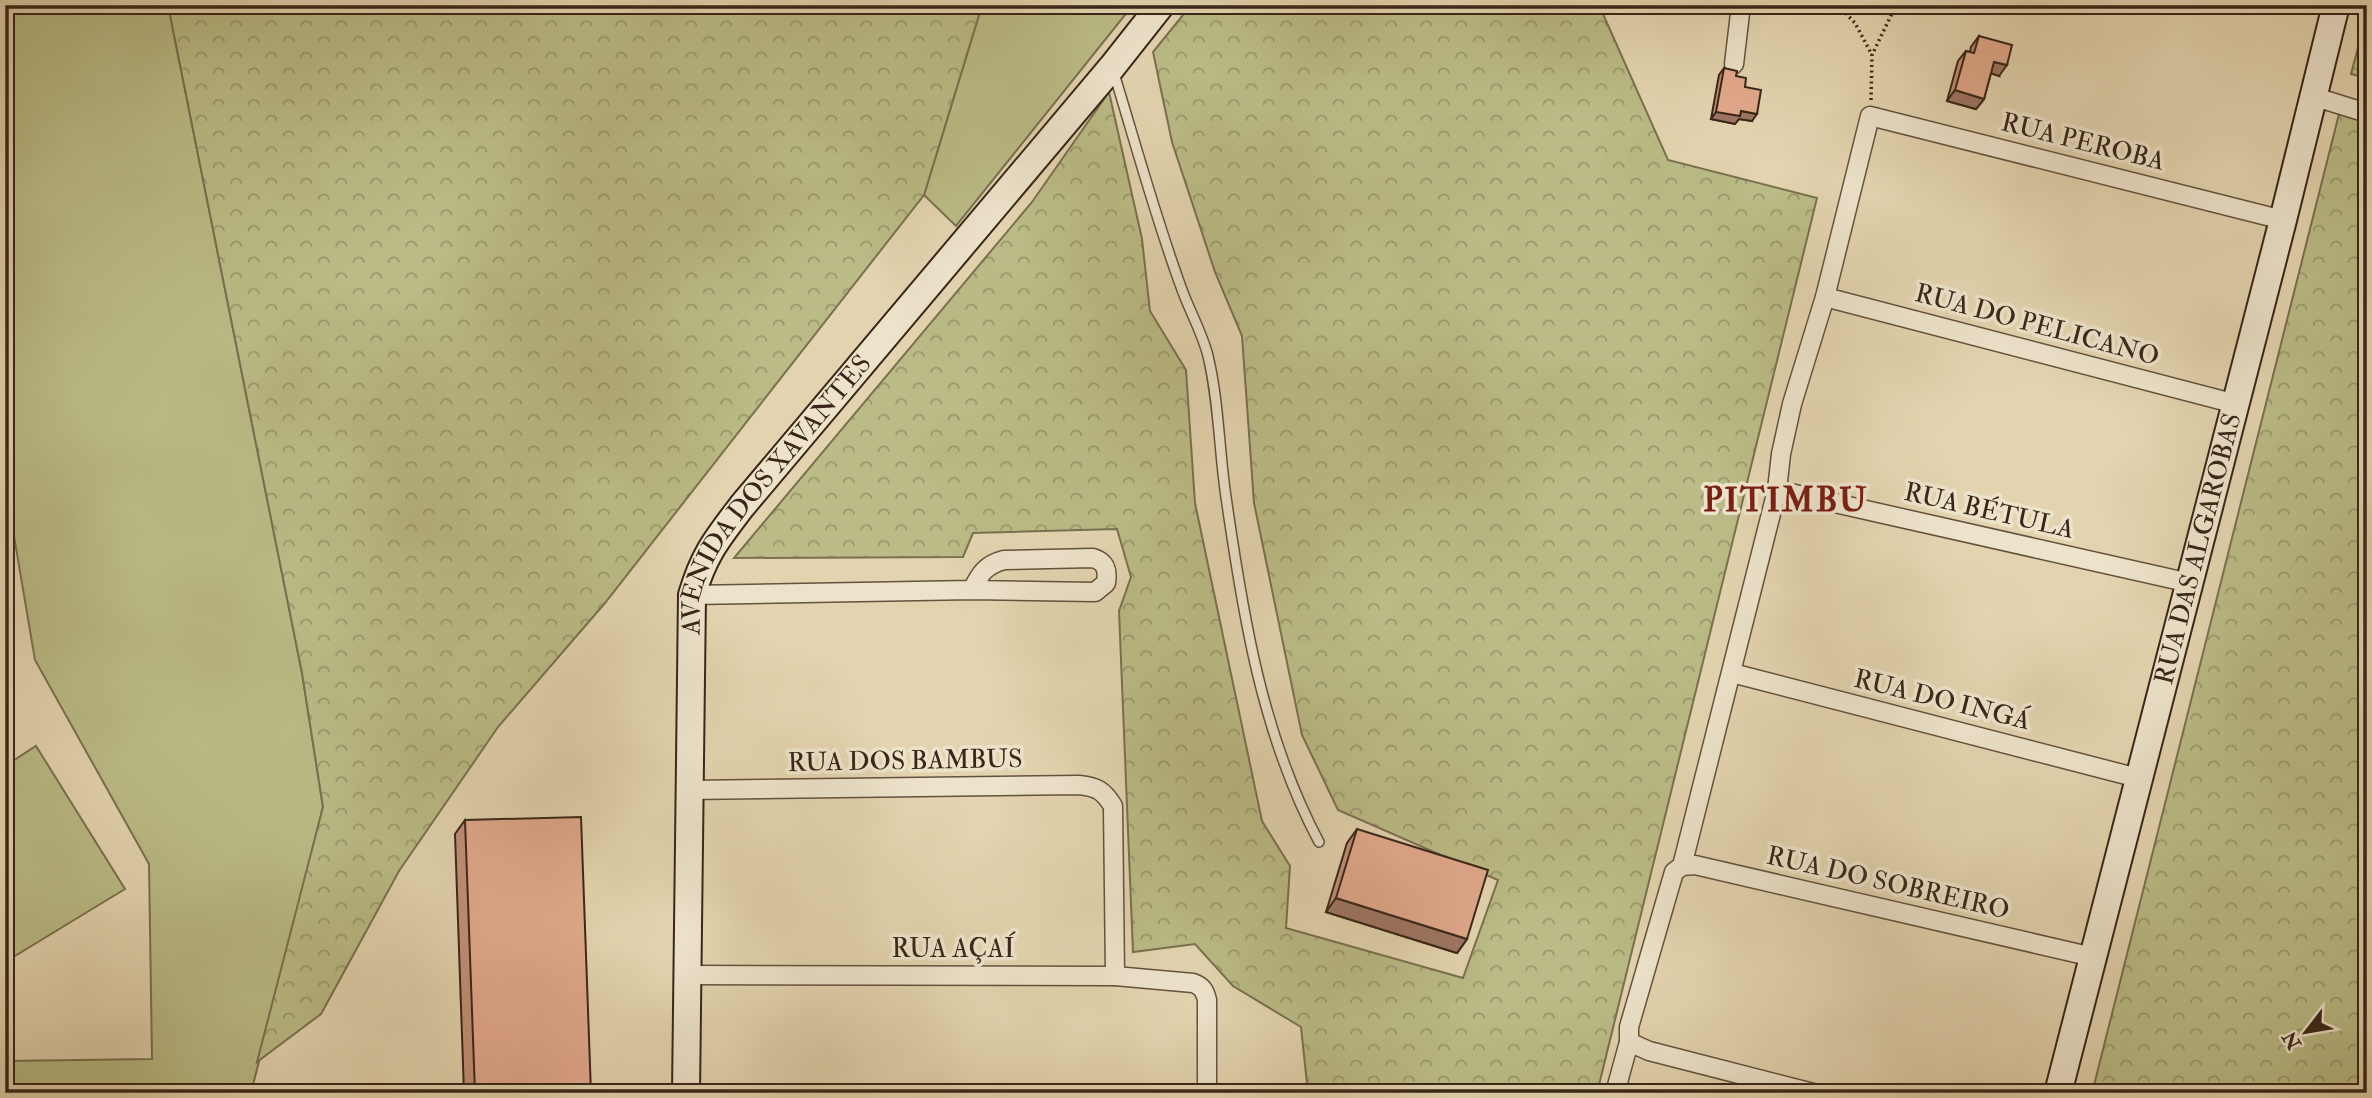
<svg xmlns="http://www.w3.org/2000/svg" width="2372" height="1098" font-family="'IM FELL Double Pica',serif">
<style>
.grass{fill:#babb86;stroke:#7a7050;stroke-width:2}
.forest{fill:url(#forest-crowns);stroke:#7a7050;stroke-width:2}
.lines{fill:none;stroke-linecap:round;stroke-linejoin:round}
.lane-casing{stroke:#64523e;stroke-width:12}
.street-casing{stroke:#64523e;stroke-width:21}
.secondary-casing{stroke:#392619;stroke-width:30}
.path{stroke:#392619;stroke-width:3.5;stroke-dasharray:2 3.5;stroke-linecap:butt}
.lane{stroke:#ede3cb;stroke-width:9}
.street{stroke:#ede3cb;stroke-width:18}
.secondary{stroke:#ede3cb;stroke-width:26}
.wall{fill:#c29179;stroke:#392619;stroke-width:2}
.shaded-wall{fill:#9e7663;stroke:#392619;stroke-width:2}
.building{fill:#e2a98d;stroke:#392619;stroke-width:2}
.labels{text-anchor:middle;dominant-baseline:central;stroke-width:7;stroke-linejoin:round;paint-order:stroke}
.street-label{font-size:26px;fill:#392619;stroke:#ede3cb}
.district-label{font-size:33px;font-weight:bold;letter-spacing:2px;fill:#7a1f14;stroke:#ede3cb}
</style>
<defs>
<pattern id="forest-crowns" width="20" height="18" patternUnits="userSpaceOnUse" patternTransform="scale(1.75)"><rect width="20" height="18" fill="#babb86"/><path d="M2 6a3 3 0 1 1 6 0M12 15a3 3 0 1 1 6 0" fill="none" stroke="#98986d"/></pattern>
</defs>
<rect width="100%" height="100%" fill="#e3d4af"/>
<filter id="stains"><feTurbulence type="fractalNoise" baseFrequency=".00286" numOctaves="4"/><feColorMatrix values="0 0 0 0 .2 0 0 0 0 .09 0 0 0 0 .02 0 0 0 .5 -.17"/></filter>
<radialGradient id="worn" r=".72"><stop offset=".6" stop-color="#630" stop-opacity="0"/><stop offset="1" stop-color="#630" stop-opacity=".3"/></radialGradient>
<!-- grass -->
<g class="grass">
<path d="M5 5H168L302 673 323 807 251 1093H5V1061L152 1059 149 864 35 660 5 483Z"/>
<path d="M982 5H1133L956 226 924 195Z"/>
<path d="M36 746 125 889 5 962V766Z"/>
</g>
<!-- forest -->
<g class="forest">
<path d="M168 5H982L924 195 605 603 498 727 399 871 321 1014 257 1062 323 807 302 673Z"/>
<path d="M1191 5H1599L1668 160 1817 198 1597 1093H1308L1301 1027 1233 986 1195 944 1133 952 1119 611 1131 577 1117 529 973 533 963 557 734 558 1032 202 1109 92 1142 239 1150 311 1186 370 1195 503 1262 821 1290 866 1286 928 1463 978 1498 880 1338 810 1302 735 1254 503 1242 336 1215 272 1172 142 1153 52Z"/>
<path d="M2367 14V78L2351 74Z"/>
<path d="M2339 114 2367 122V1083L2364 1093H2092Z"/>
</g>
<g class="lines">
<!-- lane casing -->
<g class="lane-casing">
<path id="lane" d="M1113 70C1135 142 1155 216 1181 287 1189 310 1202 332 1208 356 1219 402 1219 450 1226 497 1243 616 1262 735 1319 842"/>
</g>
<!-- street casing -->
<g class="street-casing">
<g id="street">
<path d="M1734 64 1741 5"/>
<path d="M2312 96 2367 113"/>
<path d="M1825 297 2236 404"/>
<path d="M1777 490 2190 583"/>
<path d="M692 595 972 590 1095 592 1106 583C1108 570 1106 562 1093 558L1004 560C985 565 980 574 972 590"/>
<path d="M1732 673 2138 778"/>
<path d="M689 790 1079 785C1097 787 1103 790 1113 806L1115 976"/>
<path d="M1682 866 1777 490 1781 454 1792 404 1825 297 1870 116 2283 220"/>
<path d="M688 975 1115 976 1193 983C1202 986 1205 991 1207 1000V1093"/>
<path d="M1629 1042 1649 1051 1813 1093"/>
<path d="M1615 1093 1629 1042V1027L1674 872 1682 866 1695 865 2093 957"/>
</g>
</g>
<!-- secondary casing -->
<g class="secondary-casing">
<g id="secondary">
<path id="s1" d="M686 1093 692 595C704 554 717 539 742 506L1112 67 1161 5"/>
<path id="s2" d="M2058 1093 2283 220 2336 5"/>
</g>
</g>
<!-- path -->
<g class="path">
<path d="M1838 5 1855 23 1872 55"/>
<path d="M1871 100 1872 55 1896 5"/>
</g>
<!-- lane -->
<use href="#lane" class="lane"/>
<!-- street -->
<use href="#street" class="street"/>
<!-- secondary -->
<use href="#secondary" class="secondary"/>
</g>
<!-- wall -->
<g class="wall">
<path d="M1979 36 1999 76 1991 73 1984 99 1976 109 1947 101 1958 61 1966 51 1970 52 1971 47Z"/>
<path d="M1724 68 1736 76 1745 87 1752 121 1739 119 1735 124 1711 119 1719 75Z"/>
<path d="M465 820 591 1093H464L455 834Z"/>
<path d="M1357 829 1467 939 1457 953 1326 912 1347 843Z"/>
</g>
<!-- shaded-wall -->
<g class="shaded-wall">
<path d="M1994 62 2007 65 1999 76 1987 72Z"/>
<path d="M1955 90 1984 99 1976 109 1947 101Z"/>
<path d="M1741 111 1757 114 1752 121 1739 119 1735 124 1711 119 1716 112Z"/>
<path d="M1336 898 1467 939 1457 953 1326 912Z"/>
</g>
<!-- building -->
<g class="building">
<path d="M1979 36 2012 45 2007 65 1994 62 1984 99 1955 90 1966 51 1974 53Z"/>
<path d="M1724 68 1737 71 1736 76 1746 78 1745 87 1761 90 1757 114 1741 111 1740 116 1716 112Z"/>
<path d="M581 817 591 1093H475L465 820Z"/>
<path d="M1357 829 1488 870 1467 939 1336 898Z"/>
</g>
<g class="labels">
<!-- street labels -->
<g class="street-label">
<text transform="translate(2083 142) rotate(14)">RUA PEROBA</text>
<text transform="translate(2037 325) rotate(15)">RUA DO PELICANO</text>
<text stroke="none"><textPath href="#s1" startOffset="626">AVENIDA DOS XAVANTES</textPath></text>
<text transform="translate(1989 511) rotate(13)">RUA BÉTULA</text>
<text stroke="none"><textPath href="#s2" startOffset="562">RUA DAS ALGAROBAS</textPath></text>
<text transform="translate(1942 700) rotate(14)">RUA DO INGÁ</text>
<text transform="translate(905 761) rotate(-1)">RUA DOS BAMBUS</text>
<text transform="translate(1888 883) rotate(13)">RUA DO SOBREIRO</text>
<text x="953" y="949">RUA AÇAÍ</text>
</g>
<!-- district labels -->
<g class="district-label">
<text x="1786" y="500">PITIMBU</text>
</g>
</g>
<!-- margin -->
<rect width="2372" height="1098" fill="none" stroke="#e3d4af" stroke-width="28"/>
<rect x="7" y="7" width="2358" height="1084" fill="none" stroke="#392619" stroke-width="3.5"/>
<rect x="14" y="14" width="2344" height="1070" fill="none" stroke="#392619" stroke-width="2"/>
<!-- north arrow -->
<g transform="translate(2306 1032) rotate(239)" stroke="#ede3cb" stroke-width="5" paint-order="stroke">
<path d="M0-5L12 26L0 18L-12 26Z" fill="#392619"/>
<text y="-10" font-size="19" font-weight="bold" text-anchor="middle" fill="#392619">N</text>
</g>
<rect width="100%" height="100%" filter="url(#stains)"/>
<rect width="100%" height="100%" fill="url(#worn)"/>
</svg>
